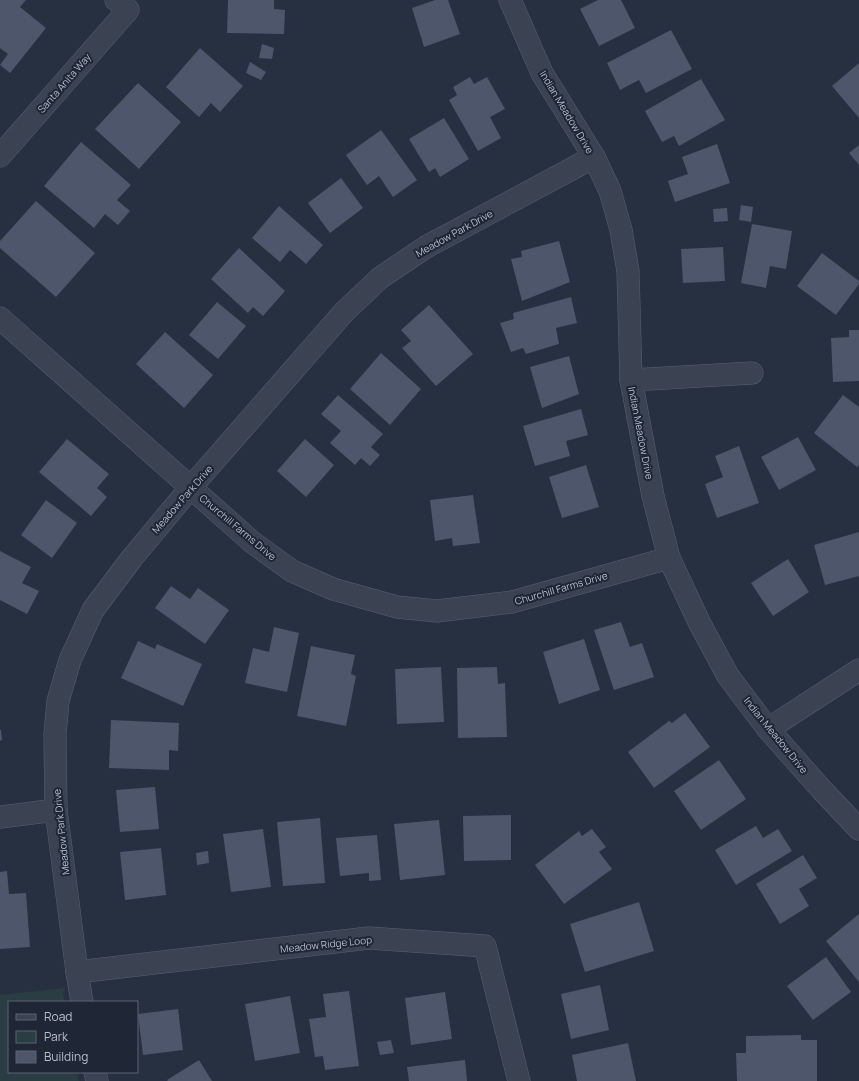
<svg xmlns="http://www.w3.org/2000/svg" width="859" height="1081" font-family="Manrope,sans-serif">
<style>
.green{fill:#293d42}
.building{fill:#4d566a}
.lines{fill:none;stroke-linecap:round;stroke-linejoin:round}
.minor-casing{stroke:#59606e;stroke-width:23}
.minor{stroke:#3b4251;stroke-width:22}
.labels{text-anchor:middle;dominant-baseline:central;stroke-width:4;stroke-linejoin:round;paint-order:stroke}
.street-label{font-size:10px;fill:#b8bdcb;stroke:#1f2736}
</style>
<rect width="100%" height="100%" fill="#273041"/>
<!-- green -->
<path class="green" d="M65 988 63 994 65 1002H9V1072H77L79 1081H0V995Z"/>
<!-- building -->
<g class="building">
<path d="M0 0H26L20 7 46 28 10 73 0 65 8 54 0 48Z"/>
<path d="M228 0H274V9L285 10 284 34 227 33Z"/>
<path d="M435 0H448L460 34 424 47 412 8Z"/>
<path d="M598 0H621L635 28 599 46 580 9Z"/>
<path d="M671 30 692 69 646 93 639 80 620 90 607 63Z"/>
<path d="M262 44 274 48 272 59 259 58Z"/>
<path d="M200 48 243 86 220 112 211 103 199 117 166 87Z"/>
<path d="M250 62 266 72 261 80 246 73Z"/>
<path d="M859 63V118L832 86Z"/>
<path d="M470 77 474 84 487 77 505 109 490 117 501 138 478 151 449 100 457 95 453 87Z"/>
<path d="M701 79 725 120 679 146 674 136 662 142 645 111Z"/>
<path d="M138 83 181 122 139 169 95 129Z"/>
<path d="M444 118 469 159 440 177 435 168 429 172 409 139Z"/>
<path d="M381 130 417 180 393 197 379 176 367 185 346 155Z"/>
<path d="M81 142 131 185 117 200 130 211 118 225 105 214 94 228 44 186Z"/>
<path d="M717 144 730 183 675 202 668 181 688 174 682 157Z"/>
<path d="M859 145V165L849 153Z"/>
<path d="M341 178 363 208 330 233 308 203Z"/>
<path d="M36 201 95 253 56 297 0 248V241Z"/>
<path d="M741 205 753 207 751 222 739 220Z"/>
<path d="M279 206 323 245 306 264 290 250 280 262 252 238Z"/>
<path d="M727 208 728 221 714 222 713 209Z"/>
<path d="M752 224 792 231 786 269 770 266 766 288 741 283Z"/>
<path d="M559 241 570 282 522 301 511 259 522 257 521 251Z"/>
<path d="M723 247 725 281 683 283 681 249Z"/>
<path d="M239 248 285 291 263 316 253 307 248 313 211 279Z"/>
<path d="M822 253 859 281V284L836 315 797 286Z"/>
<path d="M571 297 577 323 556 328 559 344 526 354 523 348 511 352 500 323 514 319 513 313Z"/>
<path d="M217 302 246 326 218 359 189 335Z"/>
<path d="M429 305 473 354 436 386 402 348 411 341 401 330Z"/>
<path d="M849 330H859V381L833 382 831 338 849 337Z"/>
<path d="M165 332 213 375 184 408 136 364Z"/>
<path d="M381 353 421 389 390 425 350 389Z"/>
<path d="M569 356 579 394 542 408 530 367Z"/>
<path d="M338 395 383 434 371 447 380 455 370 466 361 458 355 465 330 443 341 431 321 414Z"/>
<path d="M843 395 859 407V465L857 467 814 433Z"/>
<path d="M581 409 588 435 566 441 570 456 535 466 523 426Z"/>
<path d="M798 437 816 470 779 490 761 457Z"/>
<path d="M67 439 109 474 97 488 107 497 91 516 39 472Z"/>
<path d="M305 439 334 465 306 497 277 471Z"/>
<path d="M739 446 759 503 717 518 705 484 723 477 715 456Z"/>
<path d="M586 465 599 507 562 518 549 477Z"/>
<path d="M473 495 480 543 453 546 452 538 435 541 430 500Z"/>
<path d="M46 500 77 523 52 558 21 535Z"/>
<path d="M859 532V576L825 585 814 545Z"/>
<path d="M0 551 31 567 22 583 39 591 27 614 0 600Z"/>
<path d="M788 559 809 592 773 616 751 583Z"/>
<path d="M171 586 190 599 198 588 229 610 205 644 155 608Z"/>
<path d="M621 622 630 647 642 643 654 677 614 690 594 630Z"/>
<path d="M274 627 299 633 287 692 245 683 253 648 269 652Z"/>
<path d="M584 639 600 690 559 704 543 652Z"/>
<path d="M138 641 155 649 157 644 202 664 183 706 121 678Z"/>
<path d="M311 646 355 655 351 674 356 676 346 726 297 716Z"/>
<path d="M441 667 444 722 397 724 395 669Z"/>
<path d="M497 667 498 684 505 683 507 737 458 738 457 668Z"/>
<path d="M685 713 710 747 654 788 628 752 669 721 672 723Z"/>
<path d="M111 720 179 723 178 751 169 750V770L109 768Z"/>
<path d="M0 730H1L2 740 0 741Z"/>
<path d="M719 760 746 799 701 830 674 791Z"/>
<path d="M155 787 159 829 120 832 116 790Z"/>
<path d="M511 815V860L464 861 463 816Z"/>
<path d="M320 818 325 883 283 886 277 822Z"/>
<path d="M439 820 445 875 400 880 394 824Z"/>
<path d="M756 826 763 838 778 829 792 851 736 885 715 850Z"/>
<path d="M263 829 271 887 231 892 223 834Z"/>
<path d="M592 829 606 847 599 852 612 869 564 904 535 865 579 831 582 836Z"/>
<path d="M377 835 381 880 369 881V873L340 876 336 838Z"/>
<path d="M161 848 166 895 125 900 120 852Z"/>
<path d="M208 851 209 863 197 865 196 853Z"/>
<path d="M803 855 817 878 799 889 809 906 780 924 756 884Z"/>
<path d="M7 871 9 894 26 893 30 947 0 949V872Z"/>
<path d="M639 902 654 951 585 972 570 924Z"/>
<path d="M859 914V982L826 941Z"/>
<path d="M826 957 851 992 813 1020 787 986Z"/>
<path d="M600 985 609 1030 571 1039 561 994Z"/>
<path d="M349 991 359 1066 325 1070 323 1056 315 1057 309 1019 326 1017 323 994Z"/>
<path d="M445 992 452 1039 411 1045 405 998Z"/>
<path d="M290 996 300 1053 255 1061 245 1004Z"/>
<path d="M178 1009 183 1050 143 1055 138 1014Z"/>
<path d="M801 1035V1040H817V1081H737L736 1053H746V1036Z"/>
<path d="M391 1040 394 1053 380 1055 377 1042Z"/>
<path d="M628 1043 636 1081H577L572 1055Z"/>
<path d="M199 1060 212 1081H168L167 1080Z"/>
<path d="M465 1060 467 1081H409L407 1067Z"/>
</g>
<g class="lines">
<!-- minor casing -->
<g class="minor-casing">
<g id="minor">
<path d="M510 0 542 73 594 157 610 191 621 230 628 271 631 380 653 496 669 558 700 624 728 676 768 729 822 790 859 829"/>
<path d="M0 156 128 10 116 0"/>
<path d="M0 318 252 542 292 571 333 589 397 607 437 611 512 602 669 558"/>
<path d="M631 380 752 373"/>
<path d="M768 729 859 670"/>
<path d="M0 817 56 810"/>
<path d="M77 972 369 938 485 946 519 1081"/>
<path d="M82 1002 77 972 56 810 55 734 58 701 70 660 93 610 132 558 191 487 344 312 380 278 426 247 594 157"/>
<path d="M95 1072 97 1081"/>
</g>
</g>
<!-- minor -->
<use href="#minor" class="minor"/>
</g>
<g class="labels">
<!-- street labels -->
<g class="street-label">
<text transform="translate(64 83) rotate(-49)">Santa Anita Way</text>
<text transform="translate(567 112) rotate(59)">Indian Meadow Drive</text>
<text transform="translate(454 233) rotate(-29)">Meadow Park Drive</text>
<text transform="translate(641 433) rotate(79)">Indian Meadow Drive</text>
<text transform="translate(182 499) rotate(-49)">Meadow Park Drive</text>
<text transform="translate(238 527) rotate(40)">Churchill Farms Drive</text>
<text transform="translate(561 588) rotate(-16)">Churchill Farms Drive</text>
<text transform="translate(776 735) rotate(51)">Indian Meadow Drive</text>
<text transform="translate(61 832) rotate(-96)">Meadow Park Drive</text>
<text transform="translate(326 944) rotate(-6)">Meadow Ridge Loop</text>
</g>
</g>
<!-- legend -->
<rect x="8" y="1001" width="130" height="72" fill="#1f2736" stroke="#5c6372"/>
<rect x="16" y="1014" width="20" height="6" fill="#3b4251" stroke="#5c6372"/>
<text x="44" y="1021" font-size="12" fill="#b8bdcb">Road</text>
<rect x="16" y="1031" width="20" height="12" fill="#293d42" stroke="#5c6372"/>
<text x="44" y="1041" font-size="12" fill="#b8bdcb">Park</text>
<rect x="16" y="1051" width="20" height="12" fill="#4d566a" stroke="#5c6372"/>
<text x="44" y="1061" font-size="12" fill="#b8bdcb">Building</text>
</svg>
